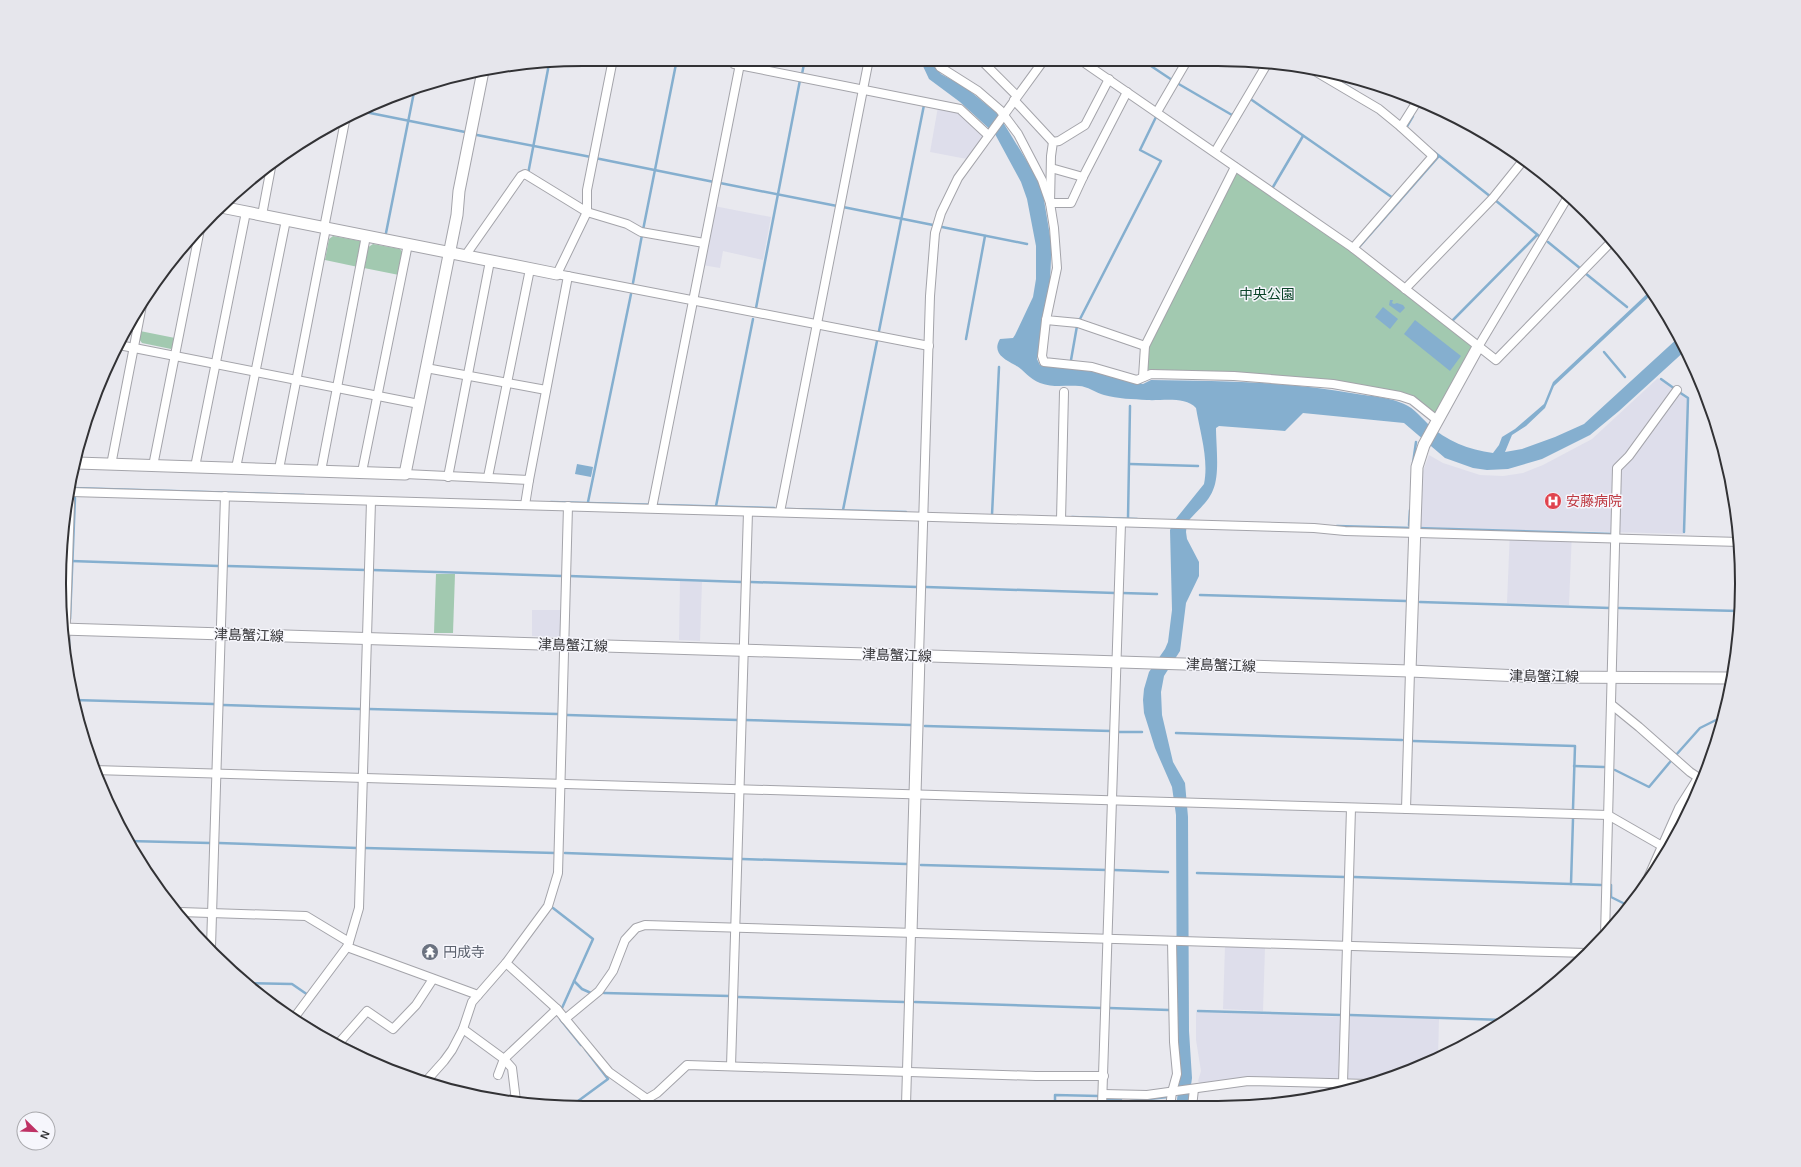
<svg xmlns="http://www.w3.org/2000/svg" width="1801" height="1167" font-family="Helvetica,'Noto Sans JP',sans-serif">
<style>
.built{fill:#dedeeb}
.green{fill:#a2c9b0}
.water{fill:#85afcf}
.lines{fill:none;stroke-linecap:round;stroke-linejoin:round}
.stream{stroke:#85afcf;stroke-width:2.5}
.street-casing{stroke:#a4a4aa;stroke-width:10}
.secondary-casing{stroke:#a4a4aa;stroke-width:13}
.street{stroke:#fff;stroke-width:8}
.secondary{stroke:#fff;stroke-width:11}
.labels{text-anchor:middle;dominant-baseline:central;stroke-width:3;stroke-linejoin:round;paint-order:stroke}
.park-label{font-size:14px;fill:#0a4428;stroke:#f6f6fc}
.health-label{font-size:14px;fill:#be3a42;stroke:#f6f6fc;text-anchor:start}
.street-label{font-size:14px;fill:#323235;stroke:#f6f6fc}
.worship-label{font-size:14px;fill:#5b616d;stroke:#f6f6fc;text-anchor:start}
.rim{fill:none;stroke:#323235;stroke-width:2}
</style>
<rect width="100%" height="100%" fill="#e9e9ef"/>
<!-- built -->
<g class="built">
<path d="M938 107 955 110 984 135 967 159 930 152Z"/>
<path d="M714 206 771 217 763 260 723 251 720 268 702 265Z"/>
<path d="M1658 378 1687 399 1683 534 1572 531 1569 605 1507 603 1510 530 1420 527 1423 471 1429 455 1443 463 1480 475 1503 476 1523 473 1543 465 1592 439Z"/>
<path d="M680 581 702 582 700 641 679 640Z"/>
<path d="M532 610H562V634L559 637 532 636Z"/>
<path d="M1225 946 1265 947 1263 1011 1223 1009Z"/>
<path d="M1196 1012 1342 1017 1340 1077 1337 1081 1243 1078 1200 1083 1198 1081 1201 1071 1196 1040Z"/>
<path d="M1349 1016 1439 1019 1438 1058 1376 1081H1347Z"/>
</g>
<!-- green -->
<g class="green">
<path d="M1235 173H1239L1362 259 1470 344 1472 350 1436 413H1433L1401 393 1149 372 1146 370 1148 347Z"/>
<path d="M333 236 360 241 363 245 358 267 325 260 329 239Z"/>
<path d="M373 244 400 249 403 253 399 275 364 268 367 248Z"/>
<path d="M140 331 175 338 173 347 171 349 142 343 139 339Z"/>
<path d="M436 574H455L453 633H434Z"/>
</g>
<!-- water -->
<g class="water">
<path d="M922 64H934L941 74 965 87 998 114 1036 176 1043 194 1051 242V259L1050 282 1037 359 1040 365 1094 371 1143 384 1151 380C1219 381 1289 381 1357 394 1371 396 1386 397 1399 402 1412 406 1418 414 1428 424 1446 441 1469 450 1493 453L1499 445 1502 437 1515 429 1544 404 1553 382 1650 291 1652 294 1554 386 1545 408 1526 426 1512 435 1505 452 1522 449 1555 437 1584 424 1679 337 1687 349 1619 411 1590 435 1542 459 1508 469 1487 470 1473 468 1445 458 1404 423 1303 413 1285 431 1219 426 1216 428C1216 445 1220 475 1213 490 1209 501 1198 510 1190 519L1187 523 1186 532 1187 539 1199 562V576L1186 603 1180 651 1164 676 1161 692 1162 715 1173 762 1185 783 1188 817 1189 1031 1192 1078 1188 1107H1176L1180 1076 1177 1045 1176 815 1172 787 1155 748 1144 713 1143 700 1144 689 1149 672 1165 649 1168 642 1172 610 1170 530 1175 520 1204 484C1209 460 1200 432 1196 408 1185 396 1162 401 1147 400 1133 399 1118 399 1104 395 1096 393 1087 386 1079 386 1065 385 1054 388 1040 383 1029 379 1024 370 1015 365 1003 359 992 352 1000 339L1013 338 1015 335 1033 297 1036 279V246L1027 199 1021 182 995 134 960 102 929 79Z"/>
<path d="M1390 300H1393L1392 303 1394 304 1397 303 1403 305 1405 308 1400 313 1389 305Z"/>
<path d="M1383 307 1398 319 1390 329 1375 317Z"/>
<path d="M1415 320 1461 356 1450 371 1404 334Z"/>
<path d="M577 464 593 467 591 477 575 474Z"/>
</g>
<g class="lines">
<!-- stream -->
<g class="stream">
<path d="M1148 64 1172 80"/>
<path d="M802 74 804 64"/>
<path d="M1336 79 1357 92"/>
<path d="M1176 84 1177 83 1232 115 1233 114"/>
<path d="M1249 98 1393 198"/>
<path d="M365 112 465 132"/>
<path d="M1407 128H1406L1413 116"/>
<path d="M477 135 591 157"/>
<path d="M1433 151 1491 197"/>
<path d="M595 158 714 182"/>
<path d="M528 174 549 64"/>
<path d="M720 183 837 206"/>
<path d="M1273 187 1303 136"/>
<path d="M1495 200 1539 236"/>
<path d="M843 207 933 225"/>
<path d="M942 227 1027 244"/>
<path d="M643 230 676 64"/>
<path d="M386 233 415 87"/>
<path d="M1548 242 1581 269"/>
<path d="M1360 246 1439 156"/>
<path d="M1585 273 1627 307"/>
<path d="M633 283 642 235"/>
<path d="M756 308 800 80"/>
<path d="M1453 320 1537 235"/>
<path d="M1079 321 1161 161 1140 150 1156 117"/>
<path d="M879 331 924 105"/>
<path d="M966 339 985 236"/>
<path d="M1604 352 1625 377"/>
<path d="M1071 360 1077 326"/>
<path d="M1661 379 1675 389"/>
<path d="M1679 392 1688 398 1684 532"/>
<path d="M1413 463 1416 442"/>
<path d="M1130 464 1198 466"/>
<path d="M72 488 304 495"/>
<path d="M551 502 774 508"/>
<path d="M588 502 631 294"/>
<path d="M716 506 753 319"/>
<path d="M787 509 906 512"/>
<path d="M843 510 877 341"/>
<path d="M992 515 999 367"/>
<path d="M1072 517 1137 519"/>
<path d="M1128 519 1130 406"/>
<path d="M1409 525 1410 510"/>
<path d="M1337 526 1412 528"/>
<path d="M1417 528 1613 534"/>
<path d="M71 561 219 566"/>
<path d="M227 566 366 570"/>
<path d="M372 570 562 576"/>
<path d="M569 576 742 582"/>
<path d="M751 582 918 587"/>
<path d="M926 587 1115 593"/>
<path d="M1122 593 1157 594"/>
<path d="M1200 595 1406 601"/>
<path d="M1420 602 1610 608"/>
<path d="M1619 608 1739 611"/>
<path d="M70 619 75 498"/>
<path d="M69 669V639"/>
<path d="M74 700 214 704"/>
<path d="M223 705 361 709"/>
<path d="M369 709 558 714"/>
<path d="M567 715 738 720"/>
<path d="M745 720 911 725"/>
<path d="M925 726 1111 731"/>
<path d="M1118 732H1142"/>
<path d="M1176 733 1402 740"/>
<path d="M1413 741 1575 746 1573 809"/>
<path d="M1676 755 1700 728 1722 717"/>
<path d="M1574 766 1604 767"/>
<path d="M1615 770 1649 787 1670 762"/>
<path d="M1573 819 1571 884 1601 885"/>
<path d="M129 841 210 843"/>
<path d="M219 843 357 848"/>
<path d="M365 848 555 853"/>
<path d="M565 853 734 859"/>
<path d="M742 859 907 864"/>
<path d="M921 865 1107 870"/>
<path d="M1114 870 1168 872"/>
<path d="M1197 873 1345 877"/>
<path d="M1354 877 1571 884"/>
<path d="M1611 885V897L1629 906"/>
<path d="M553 908 593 939 562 1008"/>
<path d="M574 981 582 989 591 993"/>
<path d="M244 983 292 984 308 995"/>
<path d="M604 993 730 996"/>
<path d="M738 997 904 1002"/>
<path d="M915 1002 1102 1008"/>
<path d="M1109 1008 1169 1010"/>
<path d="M1198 1011 1341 1015"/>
<path d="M1350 1015 1504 1020"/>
<path d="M560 1019 581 1045"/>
<path d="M1107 1100 1121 1099"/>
<path d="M1130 1101 1168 1097"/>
<path d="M574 1104 608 1079 585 1049"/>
<path d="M1055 1106V1095L1099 1096"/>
</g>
<!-- street casing -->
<g class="street-casing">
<g id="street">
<path d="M612 64 587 190V212L557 274 929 346"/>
<path d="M734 64 960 109 988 135"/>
<path d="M938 64 940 67 978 91 1000 110 1018 134 1042 180 1050 203 1054 228 1057 268 1046 320 1078 323 1145 346"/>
<path d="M985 64 1017 96"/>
<path d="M1086 64 1353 248 1496 360 1612 241"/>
<path d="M1313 70 1379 109 1401 127"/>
<path d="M1109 79 1085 125 1059 141 1053 142 1051 156 1050 203H1071L1083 177 1127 92"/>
<path d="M1014 100 1053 142"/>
<path d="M1157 112 1185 64"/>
<path d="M1215 152 1267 64"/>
<path d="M1051 168 1083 177"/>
<path d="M262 215 272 162"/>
<path d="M324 228 345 121"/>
<path d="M1353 248 1433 156 1401 127 1418 100"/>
<path d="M465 256 521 176 525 174 587 212 627 224 641 232 704 243"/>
<path d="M1405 289 1493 198 1522 162"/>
<path d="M1046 320 1042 356 1044 362 1092 367 1137 380 1151 374 1234 376 1333 384 1400 396 1412 400 1437 420"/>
<path d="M119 345 419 404"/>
<path d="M1478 347 1569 195"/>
<path d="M426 368 546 390"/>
<path d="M1143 377 1145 346 1235 167"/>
<path d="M111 465 143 300"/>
<path d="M153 466 200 229"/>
<path d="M195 467 246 212"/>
<path d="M236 468 286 220"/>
<path d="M279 469 326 228"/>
<path d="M321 471 366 236"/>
<path d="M362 472 408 244"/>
<path d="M405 474 529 480 568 276"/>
<path d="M448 477 490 261"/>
<path d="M488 477 530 269"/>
<path d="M71 492 1314 528 1345 531 1740 542"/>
<path d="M525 505 529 480"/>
<path d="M652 508 740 64"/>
<path d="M780 512 868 64"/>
<path d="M1061 520 1064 392"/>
<path d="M65 649 70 502"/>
<path d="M919 656 930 296 935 233 941 213 958 178 1041 64"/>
<path d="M1612 705 1639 727 1690 772 1702 780"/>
<path d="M94 770 1608 815 1662 846"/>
<path d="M1406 809 1410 671"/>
<path d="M1647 880 1679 808 1698 778"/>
<path d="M180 912 306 916 349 942 347 947 294 1018"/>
<path d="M1605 936 1617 468 1629 456 1677 390"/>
<path d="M349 942 359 908 371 501"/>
<path d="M211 947 225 496"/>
<path d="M347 947 478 995"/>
<path d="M506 963 557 1009"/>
<path d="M565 1019 599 991 613 971 625 940 636 928 645 925 1587 953"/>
<path d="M303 1024 338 1044 391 1070"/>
<path d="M463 1029 504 1059 512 1068 516 1101 515 1103"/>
<path d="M338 1044 367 1011 393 1029 416 1005 433 979"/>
<path d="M731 1066 748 512"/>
<path d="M498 1075 504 1059 557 1009 609 1072 647 1099"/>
<path d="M427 1080 444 1061 452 1050 463 1029 472 1002 506 963 548 906 558 873 568 506"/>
<path d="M1343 1083 1351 808"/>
<path d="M1103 1094 1147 1095 1248 1081 1369 1084"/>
<path d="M642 1104 647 1099 657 1093 687 1065 1036 1076H1104"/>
<path d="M906 1105 911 933"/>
<path d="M1102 1106 1121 523"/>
<path d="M1170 1107 1172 1092 1177 1074 1174 1042 1172 941"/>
<path d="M1192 1107 1194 1089"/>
</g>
</g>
<!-- secondary casing -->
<g class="secondary-casing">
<g id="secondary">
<path d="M221 207 557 274"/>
<path d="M77 463 405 474 457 215 459 191 483 71"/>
<path d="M62 629 1410 671 1544 677 1731 678"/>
<path d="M1410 671 1417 467 1424 445 1478 347"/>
<path d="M911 933 919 656"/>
</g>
</g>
<!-- street -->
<use href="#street" class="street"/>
<!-- secondary -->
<use href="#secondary" class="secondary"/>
</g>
<!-- icons -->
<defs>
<g id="hospital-disc" transform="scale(0.9)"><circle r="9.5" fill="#e0444e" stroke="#f6f6fc"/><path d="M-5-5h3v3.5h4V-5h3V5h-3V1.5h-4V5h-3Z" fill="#fff"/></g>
<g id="temple-disc" transform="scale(0.9)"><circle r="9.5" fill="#6b7280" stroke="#f6f6fc"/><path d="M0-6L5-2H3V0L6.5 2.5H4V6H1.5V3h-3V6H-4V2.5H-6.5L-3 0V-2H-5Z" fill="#fff"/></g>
</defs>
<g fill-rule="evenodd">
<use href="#hospital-disc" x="1553" y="501"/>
<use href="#temple-disc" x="430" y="952"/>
</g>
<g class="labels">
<!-- park labels -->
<g class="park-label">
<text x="1267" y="294">中央公園</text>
</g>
<!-- health labels -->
<g class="health-label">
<text x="1566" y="501">安藤病院</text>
</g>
<!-- street labels -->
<g class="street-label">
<text transform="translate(249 635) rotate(2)">津島蟹江線</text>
<text transform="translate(573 645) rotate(2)">津島蟹江線</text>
<text transform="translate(897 655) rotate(2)">津島蟹江線</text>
<text transform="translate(1221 665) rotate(2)">津島蟹江線</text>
<text transform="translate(1544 676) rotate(1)">津島蟹江線</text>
</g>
<!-- worship labels -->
<g class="worship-label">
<text x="443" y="952">円成寺</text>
</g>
</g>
<!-- crop -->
<path d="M0 0H1801V1167H0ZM583 66H1218A517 517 0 0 1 1735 583V584A517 517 0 0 1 1218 1101H583A517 517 0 0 1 66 584V583A517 517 0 0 1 583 66Z" fill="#e6e6ec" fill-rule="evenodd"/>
<path class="rim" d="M583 66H1218A517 517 0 0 1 1735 583V584A517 517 0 0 1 1218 1101H583A517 517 0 0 1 66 584V583A517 517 0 0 1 583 66Z"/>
<!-- north arrow -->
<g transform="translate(36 1131) rotate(113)"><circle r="19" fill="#f6f6fc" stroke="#a8a8ac"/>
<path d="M0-3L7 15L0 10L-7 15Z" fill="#bf3265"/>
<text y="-6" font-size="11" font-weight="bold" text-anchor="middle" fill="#323235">N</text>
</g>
</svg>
